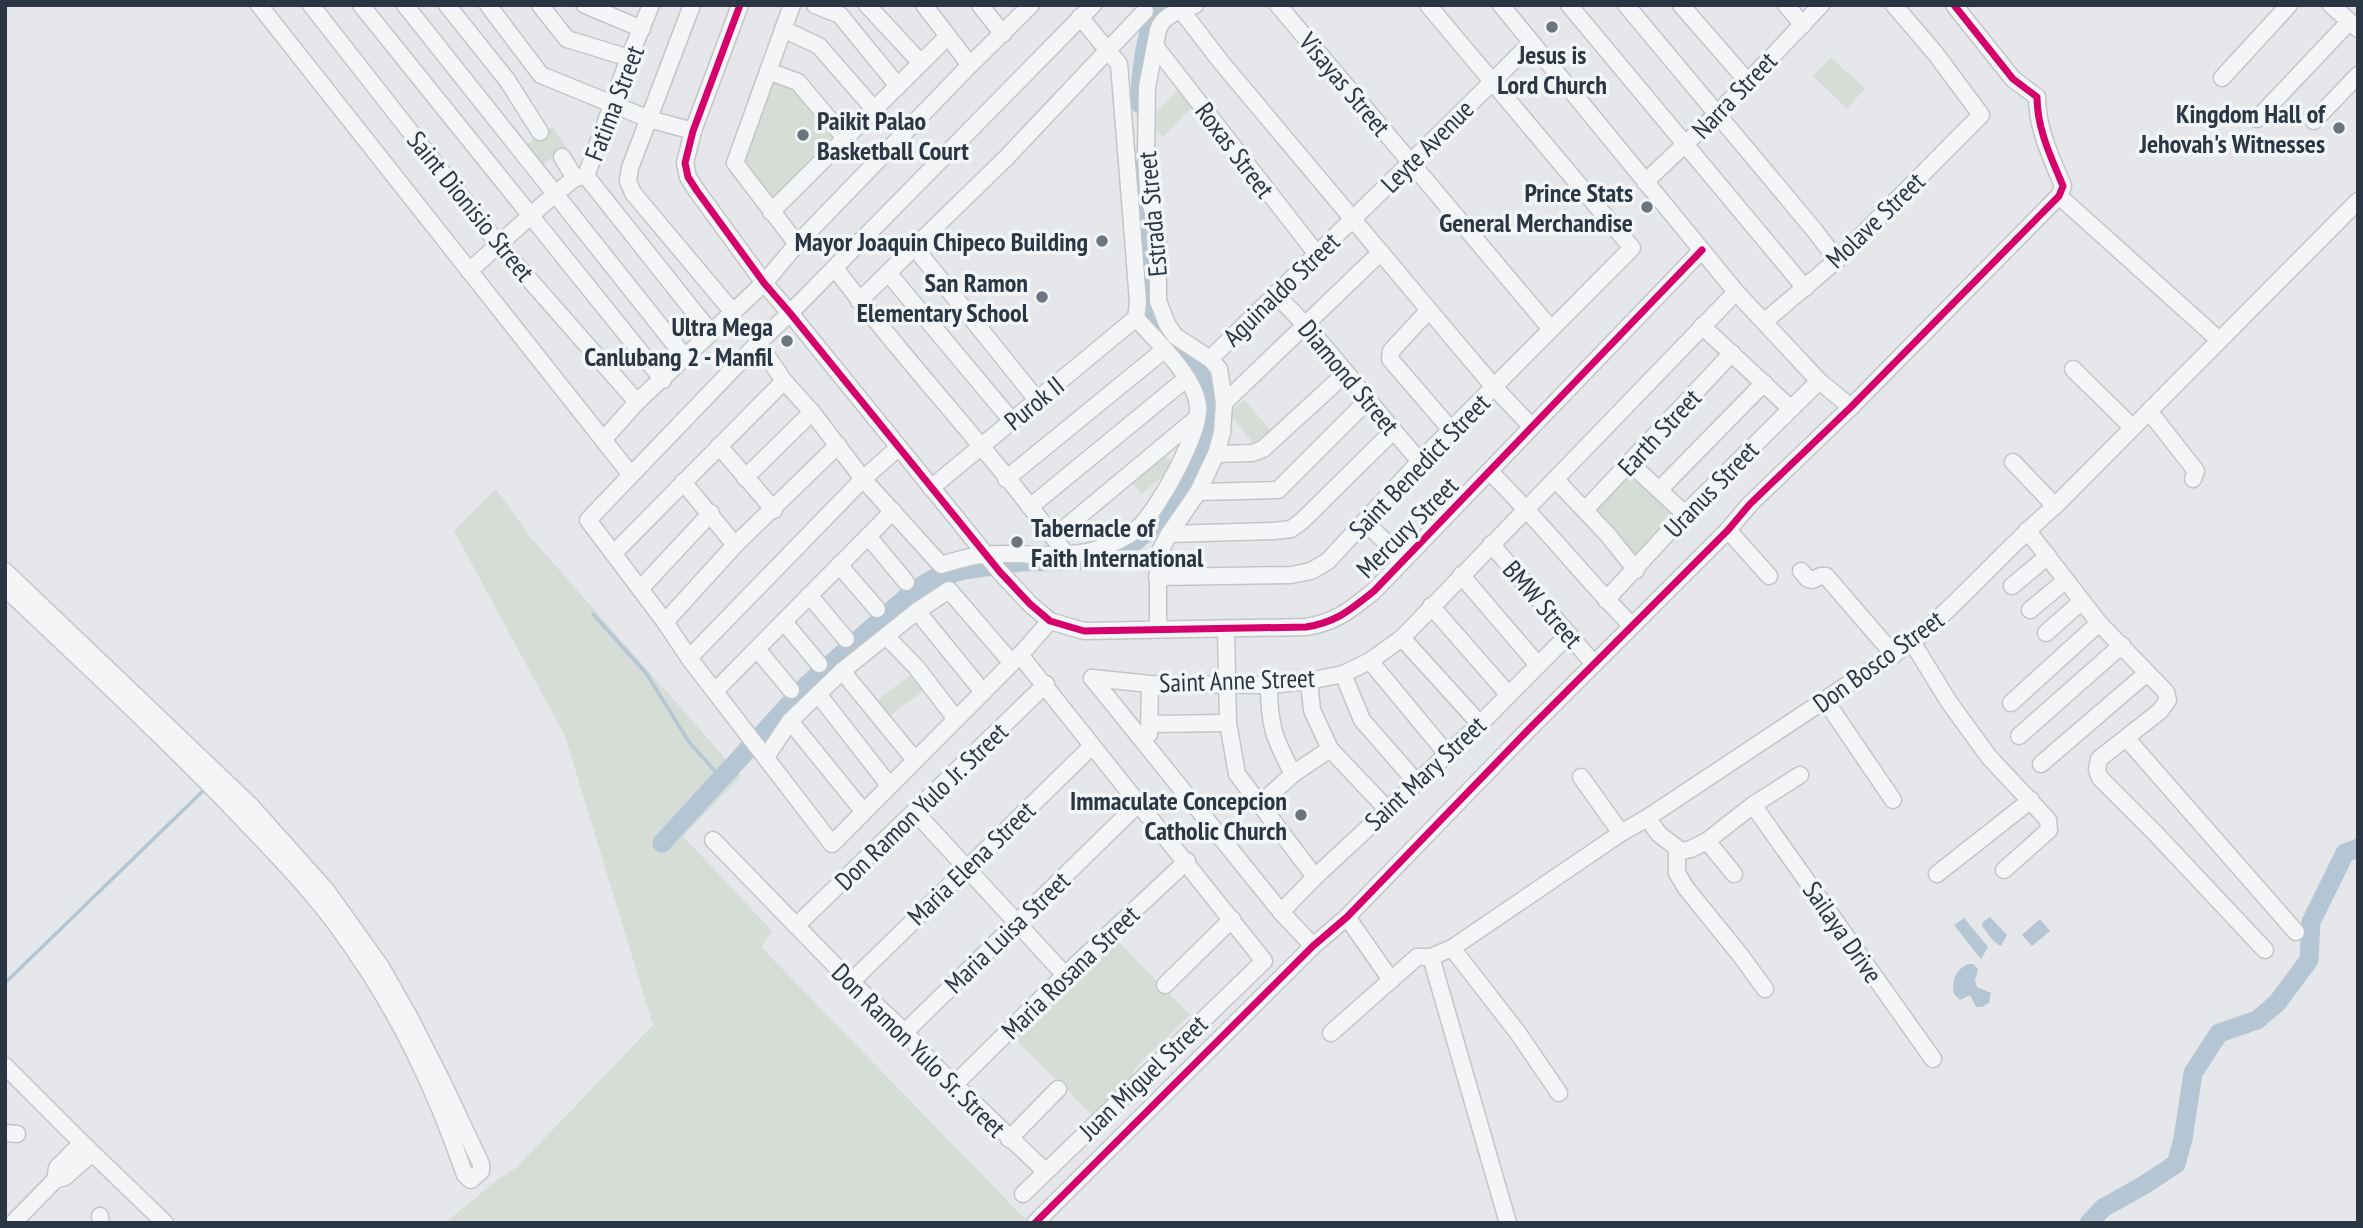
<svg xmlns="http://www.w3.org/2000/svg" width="2363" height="1228" font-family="'PT Sans Narrow',sans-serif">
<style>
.green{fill:#d6ddd6}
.water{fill:#b4c6d4}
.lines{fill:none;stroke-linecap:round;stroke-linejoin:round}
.stream{stroke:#b4c6d4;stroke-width:3.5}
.river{stroke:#b4c6d4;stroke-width:19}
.minor-casing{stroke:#c3c5c8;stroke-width:19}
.minor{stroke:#f4f5f6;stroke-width:16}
.cycleway-casing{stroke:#f3f6f8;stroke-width:11}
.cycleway{stroke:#d6006c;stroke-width:7}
.poi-dot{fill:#6c747e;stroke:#f3f6f8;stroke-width:2.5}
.labels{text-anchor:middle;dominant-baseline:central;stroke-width:7;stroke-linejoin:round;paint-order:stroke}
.poi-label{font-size:26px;font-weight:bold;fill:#2b3644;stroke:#f3f6f8;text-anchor:end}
.street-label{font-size:26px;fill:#2b3644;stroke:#f3f6f8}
</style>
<rect width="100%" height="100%" fill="#e5e7ea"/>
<!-- green -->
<g class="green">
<path d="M1831 58 1865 88 1847 109 1813 76Z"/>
<path d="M772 79 801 95 839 140 774 201 746 168 745 157Z"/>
<path d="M1179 89 1195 104 1163 137 1147 121Z"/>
<path d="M552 127 567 148 528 174 514 153Z"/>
<path d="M1245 400 1273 434 1256 447 1229 413Z"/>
<path d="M1165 454 1175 467 1141 494 1131 481Z"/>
<path d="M1635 468 1681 516 1635 564 1591 508Z"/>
<path d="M496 489 531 538 741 776 683 836 772 931 761 947 1027 1221 1025 1223H445L497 1180 516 1168 653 1025 565 736 454 531Z"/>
<path d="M913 673 926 689 887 718 875 702Z"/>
<path d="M1115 938 1190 1015 1134 1069 1135 1075 1094 1117 1011 1035Z"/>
</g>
<!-- water -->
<g class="water">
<path d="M1990 917 2007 935 2001 946C1992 942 1988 933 1982 926L1983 922Z"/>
<path d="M1964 918 1988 947 1981 959 1954 925Z"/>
<path d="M2040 919 2050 931 2032 946 2022 935Z"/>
<path d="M1968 964H1973L1978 969 1975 981 1977 987 1991 993 1989 1003 1982 1007H1976L1970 995 1960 1000 1954 994C1951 981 1956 969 1968 964Z"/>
</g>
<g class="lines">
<!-- stream -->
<g class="stream">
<path d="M593 614 646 673 689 742 722 779"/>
<path d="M5 983 207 787"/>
</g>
<!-- river -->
<g class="river">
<path d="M1140 104C1140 77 1145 27 1161 5"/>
<path d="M662 843 807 685 916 589 935 578 964 570 1020 562 1076 561 1107 555 1137 540 1149 530 1188 477 1209 432 1215 409 1213 393 1204 370 1170 339 1152 310 1147 290 1148 236 1139 169"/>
<path d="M2089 1223 2103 1208 2144 1185 2176 1164 2183 1139 2193 1073 2219 1033 2257 1020 2277 1003 2309 960 2311 922 2345 853 2358 848"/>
</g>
<!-- minor casing -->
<g class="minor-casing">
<g id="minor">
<path d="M259 5 631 475"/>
<path d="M311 5 499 245 637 402"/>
<path d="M361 5 663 380"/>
<path d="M405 5 684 356"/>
<path d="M447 5 507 80 540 132"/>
<path d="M488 5 541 75 649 119 693 131"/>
<path d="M540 5 567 39 629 58"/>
<path d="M585 5 642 29"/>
<path d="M692 5 630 168 628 181 633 193 732 311"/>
<path d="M740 5 693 131 685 163 688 177 697 191 764 283 790 313 1000 572 1030 604 1050 621 1084 631 1306 627C1337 622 1350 610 1374 591L1702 250"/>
<path d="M792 5 735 163 797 244"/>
<path d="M815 5 840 15 898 86"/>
<path d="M867 5 921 63"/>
<path d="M924 5 970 65"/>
<path d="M980 5 1003 34"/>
<path d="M1278 5 1551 329"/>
<path d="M1501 5 1736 292 1819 381 1851 407"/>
<path d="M1569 5 1805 288"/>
<path d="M1626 5 1815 231 1837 260"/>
<path d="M1681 5 1748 82"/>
<path d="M1786 5 1803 25"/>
<path d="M2331 5 2358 29"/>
<path d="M1181 10 1221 62 1429 310 1494 387 1531 426"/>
<path d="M783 29 819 46 874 109"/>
<path d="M1155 46 1316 253"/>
<path d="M768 71 798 82 845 138"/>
<path d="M2222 78 2289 5"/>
<path d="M2257 119 2349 22"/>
<path d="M2314 121 2358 75"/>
<path d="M562 157 575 178"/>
<path d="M586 176 711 333"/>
<path d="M586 176 629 58 651 5"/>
<path d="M1645 182 1717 114 1821 5"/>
<path d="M2059 196 2219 340"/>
<path d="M771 212 948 36"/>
<path d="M915 248 1038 401"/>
<path d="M835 268C908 366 994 454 1065 553"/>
<path d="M469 271 556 193 575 178 586 176"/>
<path d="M889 274 1012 421"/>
<path d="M1275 294C1329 346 1371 407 1420 461"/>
<path d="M859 301 1006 158 1145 11"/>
<path d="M1429 310 1391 351 1390 359 1452 431"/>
<path d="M1765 321 1837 260 1981 115 1935 53 1894 5"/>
<path d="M1702 326 1790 408"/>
<path d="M758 343 784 381 812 412 863 479 941 565C955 561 969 556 983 555 1019 551 1060 560 1095 550 1111 545 1126 538 1138 528 1158 510 1202 431 1198 405 1194 375 1155 340 1136 318L1138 303 1134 249 1119 64 1080 17"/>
<path d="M1210 359C1317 253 1425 150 1531 43"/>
<path d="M2073 369 2132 427"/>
<path d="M1224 403 1381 252"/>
<path d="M2149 411 2196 471 2193 479"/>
<path d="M604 439 637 402 764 283 797 244 970 65 1031 5"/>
<path d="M719 446 774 510"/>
<path d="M1216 454 1252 453 1263 449 1346 373"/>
<path d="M2013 462 2055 506"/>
<path d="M1630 463 1685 514"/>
<path d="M1490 472C1540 521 1583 576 1632 626"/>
<path d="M745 478 812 412"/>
<path d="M1006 479 1164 350"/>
<path d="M1555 479 1608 535 1636 570"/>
<path d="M683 482 735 545"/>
<path d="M931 488 1136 318"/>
<path d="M1660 489 1764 383"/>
<path d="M1198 492 1278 490 1368 400"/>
<path d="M1030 507 1187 378"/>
<path d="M1585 510 1732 353"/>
<path d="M1365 522 1404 560"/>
<path d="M1728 530 1769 576"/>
<path d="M2027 530 2099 623 2166 692 2168 700 2160 711 2099 759 2097 770 2100 778 2155 833 2265 950"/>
<path d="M1169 534 1274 531 1291 529 1302 521 1393 431"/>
<path d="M868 536 906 582"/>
<path d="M1054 537 1197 418"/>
<path d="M1491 544 1594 664"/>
<path d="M614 553 784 381"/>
<path d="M839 565 877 609"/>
<path d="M5 571 251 806 326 890 381 967 410 1018 441 1079 481 1164V1171L471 1180 465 1175C435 1088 398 1010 343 934 311 889 272 850 234 810 161 734 82 661 5 588"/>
<path d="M1801 571 1808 579 1812 580 1821 576H1826L1894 655"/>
<path d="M1461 575 1538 665"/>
<path d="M1157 577 1291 575 1311 571 1328 561 1420 461 1632 248 1428 5"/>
<path d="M2012 586 2048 556"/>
<path d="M640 589 711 513"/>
<path d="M809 595 846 639"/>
<path d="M1606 600 1685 514 1819 381"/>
<path d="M1431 606 1508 694"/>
<path d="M2030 610 2066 580"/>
<path d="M917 611 983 692"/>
<path d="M1050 621 1020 655 832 844 689 658 665 622 588 520 758 343 790 313 1093 5"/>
<path d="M665 622 735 545 838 445"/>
<path d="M784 622 819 664"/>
<path d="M1158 629V555L1169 534 1198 492 1216 454 1222 433 1224 403 1219 369 1210 359 1175 336 1167 324 1158 301V238L1148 189 1146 154 1147 87 1158 30C1163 14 1180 11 1195 5"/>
<path d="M1226 630 1228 723 1237 774 1315 877"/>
<path d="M2046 633 2082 601"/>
<path d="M886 636 916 667 956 719"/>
<path d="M1402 638 1480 724"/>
<path d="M1912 642 1949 702 1989 757 2048 820 2049 830 2004 870"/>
<path d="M757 649 791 690"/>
<path d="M1020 655 1264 961 1023 1194"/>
<path d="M689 658 863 479 898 448"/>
<path d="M1370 661 1447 754"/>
<path d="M842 671 915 760"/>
<path d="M1343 674 1362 720 1417 783"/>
<path d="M1092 678 1150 684 1269 685 1309 681 1343 674 1370 661 1402 638 1736 292"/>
<path d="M1092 678 1281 912 1313 946"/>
<path d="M1309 681 1312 710 1330 749 1387 809"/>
<path d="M1269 685C1269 726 1274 738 1293 774"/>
<path d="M716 690 893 511"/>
<path d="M818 694 889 785"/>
<path d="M1825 700 1893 800"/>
<path d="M2011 703 2099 623"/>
<path d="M790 721 863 811"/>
<path d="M1150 724 1228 723"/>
<path d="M1149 734 1150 684"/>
<path d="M2019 736 2122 645"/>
<path d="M2127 739 2296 932"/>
<path d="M766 757 790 721 842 671 917 611 949 590 1011 662"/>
<path d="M2041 764 2147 673"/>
<path d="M1581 777 1621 833"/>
<path d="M1259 805 1293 774 1330 749"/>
<path d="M1753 805 1933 1059"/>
<path d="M915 812 1065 975"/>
<path d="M1647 818 1659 834 1677 848 1682 851 1691 849 1707 841 1753 805 1800 775"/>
<path d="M713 840 851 982 905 1032 933 1064 1045 1171"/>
<path d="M1707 841 1734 874"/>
<path d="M1677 848V873L1686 888 1741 956 1765 989"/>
<path d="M1937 874 2031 800"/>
<path d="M1281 912 1315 877 1480 724 1569 634"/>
<path d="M1347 917 1391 980"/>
<path d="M796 926 1046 684"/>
<path d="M1452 948 1518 1033 1559 1093"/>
<path d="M1431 957 1508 1223"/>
<path d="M851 982 1092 746"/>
<path d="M1165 985 1232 919"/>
<path d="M905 1032 1139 803"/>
<path d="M1331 1033 1417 957H1431L1452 948 1621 833 1647 818 1912 642C1963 599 2005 549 2055 506L2358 201"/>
<path d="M5 1066 82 1143 165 1223"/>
<path d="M955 1084 1065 975 1187 861"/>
<path d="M5 1133 17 1134"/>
<path d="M1009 1139 1058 1089"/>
<path d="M55 1180 57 1168 82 1143"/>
<path d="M100 1216 101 1223"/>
<path d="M13 1223 55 1180 65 1177 92 1153"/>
<path d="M1035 1223 1313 946 1347 917 1528 730 1728 530 1750 504 1851 407 2059 196 2063 186C2051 157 2037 129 2037 97L2013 79 1954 5"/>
</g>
</g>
<!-- minor -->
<use href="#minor" class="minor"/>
<!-- cycleway casing -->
<g class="cycleway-casing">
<g id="cycleway">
<path d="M740 5 693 131 685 163 688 177 697 191 764 283 790 313 1000 572 1030 604 1050 621 1084 631 1306 627C1337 622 1350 610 1374 591L1702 250"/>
<path d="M1035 1223 1313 946 1347 917 1528 730 1728 530 1750 504 1851 407 2059 196 2063 186C2051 157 2037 129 2037 97L2013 79 1954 5"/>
</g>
</g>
<!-- cycleway -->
<use href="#cycleway" class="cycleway"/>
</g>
<!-- markers -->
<g class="poi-dot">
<circle cx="1552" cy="27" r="7"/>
<circle cx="2339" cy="128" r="7"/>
<circle cx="803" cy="135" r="7"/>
<circle cx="1647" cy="207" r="7"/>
<circle cx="1102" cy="241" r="7"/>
<circle cx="1042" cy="297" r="7"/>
<circle cx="787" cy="341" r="7"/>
<circle cx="1017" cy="542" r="7"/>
<circle cx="1301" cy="815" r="7"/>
</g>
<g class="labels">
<!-- poi labels -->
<g class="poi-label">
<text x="1552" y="54" text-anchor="middle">Jesus is<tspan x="1552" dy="30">Lord Church</tspan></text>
<text x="2325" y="113">Kingdom Hall of<tspan x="2325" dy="30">Jehovah's Witnesses</tspan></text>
<text x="817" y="120" text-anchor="start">Paikit Palao<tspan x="817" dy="30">Basketball Court</tspan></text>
<text x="1633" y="192">Prince Stats<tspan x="1633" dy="30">General Merchandise</tspan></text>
<text x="1088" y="241">Mayor Joaquin Chipeco Building</text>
<text x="1028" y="282">San Ramon<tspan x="1028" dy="30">Elementary School</tspan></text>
<text x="773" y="326">Ultra Mega<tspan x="773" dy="30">Canlubang 2 - Manfil</tspan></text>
<text x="1031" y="527" text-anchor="start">Tabernacle of<tspan x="1031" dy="30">Faith International</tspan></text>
<text x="1287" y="800">Immaculate Concepcion<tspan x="1287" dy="30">Catholic Church</tspan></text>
</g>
<!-- street labels -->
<g class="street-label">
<text transform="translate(1345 84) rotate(50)">Visayas Street</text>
<text transform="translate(1734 95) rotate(-46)">Narra Street</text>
<text transform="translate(614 103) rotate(-69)">Fatima Street</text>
<text transform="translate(1427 146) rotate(-45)">Leyte Avenue</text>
<text transform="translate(1235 150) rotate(53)">Roxas Street</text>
<text transform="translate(471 206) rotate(51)">Saint Dionisio Street</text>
<text transform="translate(1152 214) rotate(-95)">Estrada Street</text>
<text transform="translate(1875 220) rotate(-44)">Molave Street</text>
<text transform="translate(1281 289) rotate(-44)">Aguinaldo Street</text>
<text transform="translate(1349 377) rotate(50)">Diamond Street</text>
<text transform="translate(1034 403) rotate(-39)">Purok II</text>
<text transform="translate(1659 432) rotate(-47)">Earth Street</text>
<text transform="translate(1419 466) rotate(-46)">Saint Benedict Street</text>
<text transform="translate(1711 489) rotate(-46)">Uranus Street</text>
<text transform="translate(1407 527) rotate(-45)">Mercury Street</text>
<text transform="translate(1543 604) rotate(49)">BMW Street</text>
<text transform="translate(1878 661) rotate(-36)">Don Bosco Street</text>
<text transform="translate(1237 680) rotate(-2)">Saint Anne Street</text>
<text transform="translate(1425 773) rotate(-43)">Saint Mary Street</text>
<text transform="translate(921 806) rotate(-44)">Don Ramon Yulo Jr. Street</text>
<text transform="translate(971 863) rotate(-44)">Maria Elena Street</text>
<text transform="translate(1007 932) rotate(-44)">Maria Luisa Street</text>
<text transform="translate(1843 932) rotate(55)">Sailaya Drive</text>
<text transform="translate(1070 972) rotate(-44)">Maria Rosana Street</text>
<text transform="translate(919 1050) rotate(45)">Don Ramon Yulo Sr. Street</text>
<text transform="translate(1143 1077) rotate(-44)">Juan Miguel Street</text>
</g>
</g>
<!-- border -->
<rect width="2363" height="1228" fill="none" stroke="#2b3644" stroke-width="14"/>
</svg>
